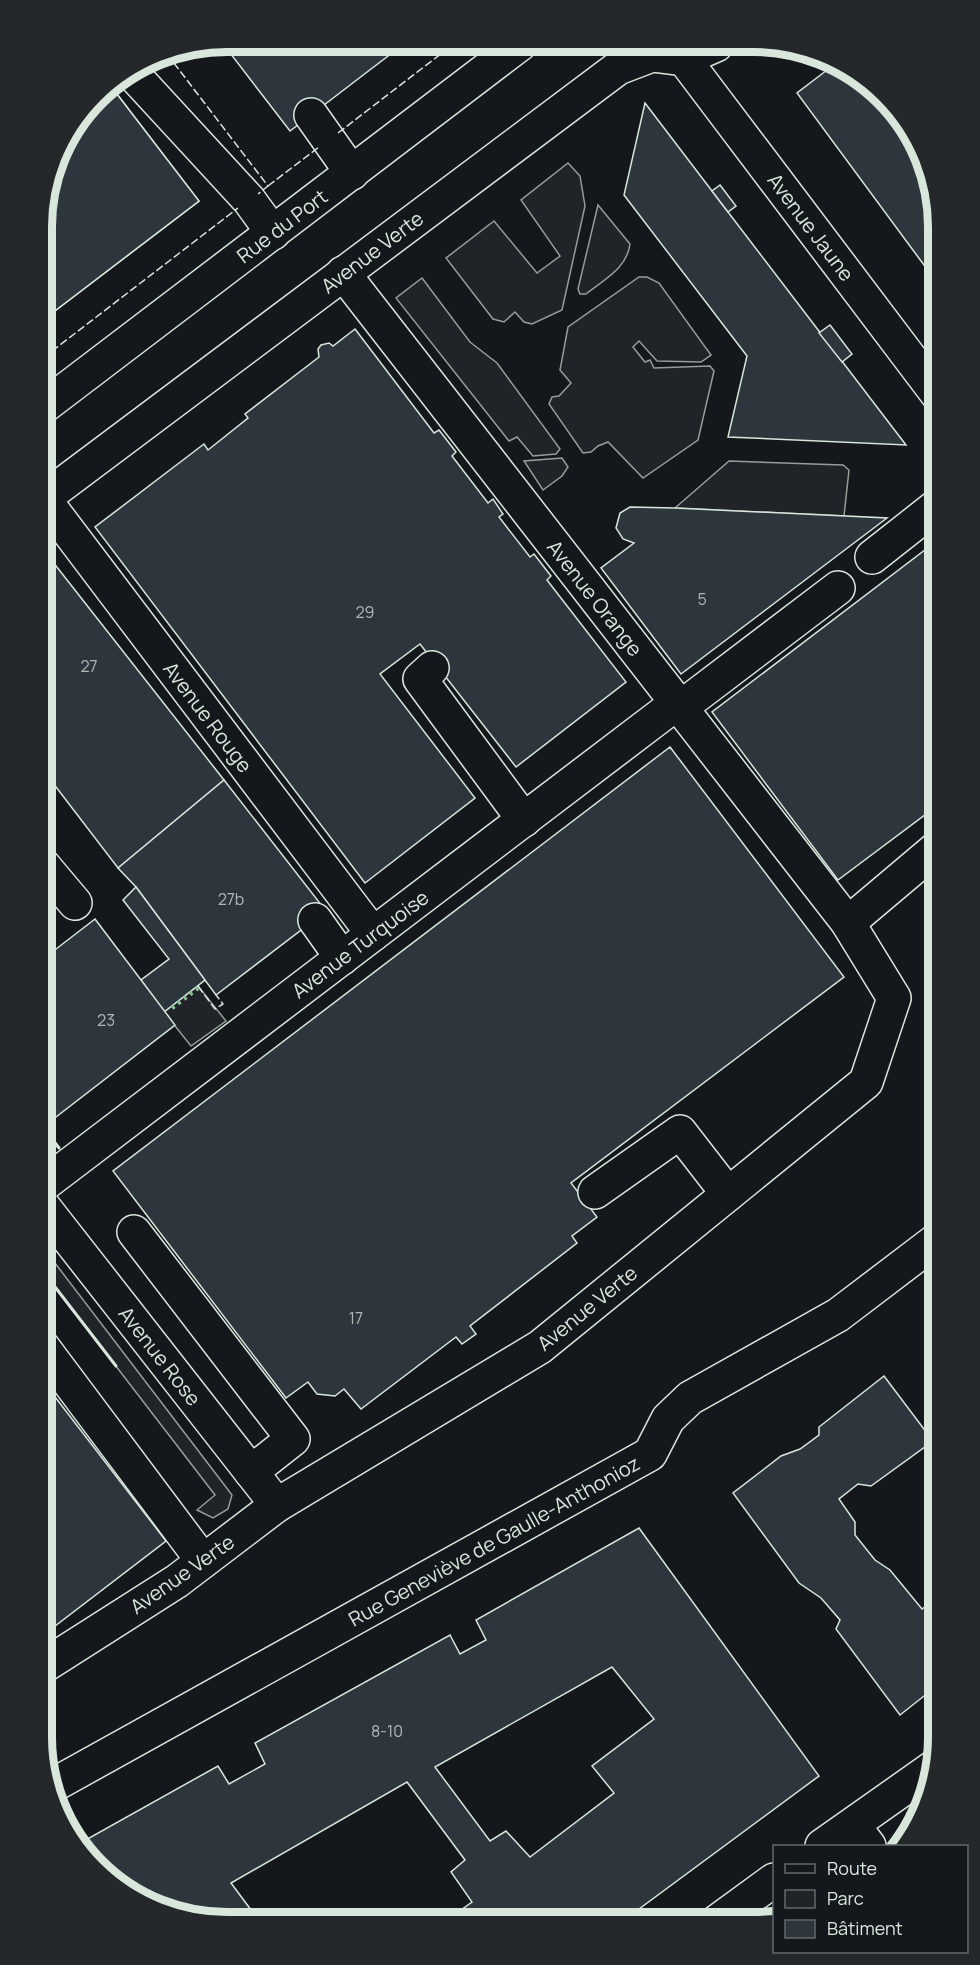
<svg xmlns="http://www.w3.org/2000/svg" width="980" height="1965" font-family="Manrope,sans-serif">
<style>
.green{fill:#202428;stroke:#939e99;stroke-width:1.5}
.building{fill:#2c363c;stroke:#d8e6dc;stroke-width:1.5;fill-rule:evenodd}
.lines{fill:none;stroke-linecap:round;stroke-linejoin:round}
.minor-casing{stroke:#d8e6dc;stroke-width:36}
.minor{stroke:#14181c;stroke-width:33}
.hedge{stroke:#8ac095;stroke-width:4.5;stroke-dasharray:3 4.5;stroke-linecap:butt}
.fence{stroke:#d8e6dc;stroke-width:1.5;stroke-dasharray:8 3;stroke-linecap:butt}
.wall{stroke:#d8e6dc;stroke-width:3}
.labels{text-anchor:middle;dominant-baseline:central;stroke-width:4.5;stroke-linejoin:round;paint-order:stroke}
.number-label{font-size:16px;fill:#adbab4}
.street-label{font-size:20px;fill:#d8e6dc;stroke:#14181c}
.rim{fill:none;stroke:#d8e6dc;stroke-width:8}
</style>
<rect width="100%" height="100%" fill="#14181c"/>
<!-- green -->
<g class="green">
<path d="M568 163 580 176 585 206 562 310 532 324 524 322 515 312 504 322 493 319 446 258 494 221 537 273 560 256 521 200Z"/>
<path d="M598 205 630 244C627 268 605 279 586 294H580L578 289Z"/>
<path d="M639 277H647L659 283 711 355 701 362 657 361 639 341 633 347 645 362 650 360 654 368 710 366 714 371 698 440 643 478 608 442 598 446 591 452 583 453 549 404 552 397 559 396 571 383 560 370 568 327Z"/>
<path d="M422 278 470 342 497 363 560 449 556 454 533 456 517 437 509 441 396 298Z"/>
<path d="M562 458 568 467 562 476 543 490 524 461Z"/>
<path d="M729 461 843 465 849 470 844 516 675 508Z"/>
<path d="M198 986 226 1021 191 1046 164 1012Z"/>
<path d="M42 1246 232 1495 228 1509 213 1518 197 1510 215 1495 42 1270Z"/>
</g>
<!-- building -->
<g class="building">
<path d="M236 42 405 43 290 131 230 53 239 46Z"/>
<path d="M831 67 875 88 905 133 902 135 929 170 938 228V284L797 93Z"/>
<path d="M110 85 199 201 43 320 44 204 51 180 64 170 57 161 61 145Z"/>
<path d="M110 85 199 201 43 320 44 204 61 145Z"/>
<path d="M645 103 728 212 906 445 728 437 747 356 624 195Z"/>
<path d="M720 185 736 206 728 212 712 191Z"/>
<path d="M830 325 852 354 842 362 819 333Z"/>
<path d="M355 329 434 433 439 430 456 452 452 456 488 503 493 499 503 514 499 517 530 557 534 554 551 576 547 580 626 682 516 767 420 644 380 674 475 798 365 883 95 527 204 444 208 450 248 418 245 414 319 357 318 349 321 345 329 343 333 346Z"/>
<path d="M630 507 675 508 887 518 681 674 601 568 634 543 623 539 616 528 620 513Z"/>
<path d="M938 540V805L838 880 712 712Z"/>
<path d="M49 557 224 780 118 868 43 770V562Z"/>
<path d="M670 747 844 977 571 1183 597 1217 572 1236 577 1243 470 1326 476 1334 462 1344 456 1337 361 1409 344 1389 335 1396 317 1394 308 1382 286 1398 113 1171Z"/>
<path d="M224 780 326 911 216 995 136 887 118 868Z"/>
<path d="M136 887 205 980 164 1012 141 980 169 959 123 900Z"/>
<path d="M95 919 175 1025 43 1127V959Z"/>
<path d="M884 1376 933 1441 871 1486 858 1484 839 1499 855 1522V1535L875 1560 890 1570 922 1609 938 1597V1685L900 1715 836 1629 840 1620 821 1598 799 1583 733 1493 781 1456 800 1449 819 1435V1427Z"/>
<path d="M42 1380 166 1541 42 1636Z"/>
<path d="M639 1528 819 1776 620 1923 444 1922 472 1902 451 1872 465 1860 407 1782 231 1883 260 1922 203 1921 146 1904 105 1877 82 1842 218 1766 229 1784 265 1764 255 1743 450 1635 460 1654 486 1640 476 1620ZM612 1667 654 1719 592 1766 614 1793 530 1857 506 1831 490 1841 435 1767Z"/>
</g>
<g class="lines">
<!-- minor casing -->
<g class="minor-casing">
<g id="minor">
<path d="M684 59 938 395"/>
<path d="M131 72 249 200 273 233"/>
<path d="M311 115 352 173"/>
<path d="M43 407 520 44"/>
<path d="M43 499 618 68 652 55 684 59 716 45"/>
<path d="M44 499 373 934"/>
<path d="M872 557 938 505"/>
<path d="M432 668 420 679 524 820"/>
<path d="M680 708 838 588"/>
<path d="M43 865 75 903"/>
<path d="M315 920 342 958"/>
<path d="M848 923 938 847"/>
<path d="M43 1185 677 703"/>
<path d="M595 1192 680 1132 728 1194"/>
<path d="M43 1206 277 1505"/>
<path d="M134 1232 293 1439 251 1472"/>
<path d="M42 1346 203 1561"/>
<path d="M42 1667 177 1581 277 1505 540 1347 866 1082 894 998 848 923 343 273"/>
<path d="M50 1787 650 1454 668 1419 690 1398 838 1315 938 1239"/>
<path d="M853 1825 869 1846"/>
<path d="M822 1846 934 1767"/>
<path d="M715 1923 774 1880"/>
</g>
</g>
<!-- minor -->
<use href="#minor" class="minor"/>
<!-- hedge -->
<path class="hedge" d="M172 1008 198 988"/>
<!-- fence -->
<g class="fence">
<path d="M167 54 268 186 258 194"/>
<path d="M338 133 455 43"/>
<path d="M268 186 319 147"/>
<path d="M43 358 238 208"/>
<path d="M198 986 215 1009 223 1004 216 995"/>
</g>
<!-- wall -->
<g class="wall">
<path d="M43 1127 59 1148"/>
<path d="M42 1270 116 1366"/>
</g>
</g>
<g class="labels">
<!-- number labels -->
<g class="number-label">
<text x="702" y="599">5</text>
<text x="365" y="612">29</text>
<text x="89" y="666">27</text>
<text x="231" y="899">27b</text>
<text x="106" y="1020">23</text>
<text x="356" y="1318">17</text>
<text x="387" y="1731">8-10</text>
</g>
<!-- street labels -->
<g class="street-label">
<text transform="translate(282 226) rotate(-37)">Rue du Port</text>
<text transform="translate(811 227) rotate(53)">Avenue Jaune</text>
<text transform="translate(372 252) rotate(-37)">Avenue Verte</text>
<text transform="translate(595 598) rotate(52)">Avenue Orange</text>
<text transform="translate(208 717) rotate(53)">Avenue Rouge</text>
<text transform="translate(360 944) rotate(-37)">Avenue Turquoise</text>
<text transform="translate(587 1308) rotate(-39)">Avenue Verte</text>
<text transform="translate(160 1356) rotate(52)">Avenue Rose</text>
<text transform="translate(494 1541) rotate(-29)">Rue Geneviève de Gaulle-Anthonioz</text>
<text transform="translate(182 1574) rotate(-35)">Avenue Verte</text>
</g>
</g>
<!-- crop -->
<path d="M0 0H980V1965H0ZM227 52H753A175 175 0 0 1 928 227V1737A175 175 0 0 1 753 1912H227A175 175 0 0 1 52 1737V227A175 175 0 0 1 227 52Z" fill="#24282b" fill-rule="evenodd"/>
<path class="rim" d="M227 52H753A175 175 0 0 1 928 227V1737A175 175 0 0 1 753 1912H227A175 175 0 0 1 52 1737V227A175 175 0 0 1 227 52Z"/>
<!-- legend -->
<rect x="773" y="1845" width="195" height="108" fill="#14181c" stroke="#626a69" stroke-width="1.5"/>
<rect x="785" y="1864" width="30" height="9" fill="#14181c" stroke="#626a69" stroke-width="1.5"/>
<text x="827" y="1875" font-size="18" fill="#d8e6dc">Route</text>
<rect x="785" y="1890" width="30" height="18" fill="#202428" stroke="#626a69" stroke-width="1.5"/>
<text x="827" y="1905" font-size="18" fill="#d8e6dc">Parc</text>
<rect x="785" y="1920" width="30" height="18" fill="#2c363c" stroke="#626a69" stroke-width="1.5"/>
<text x="827" y="1935" font-size="18" fill="#d8e6dc">Bâtiment</text>
</svg>
